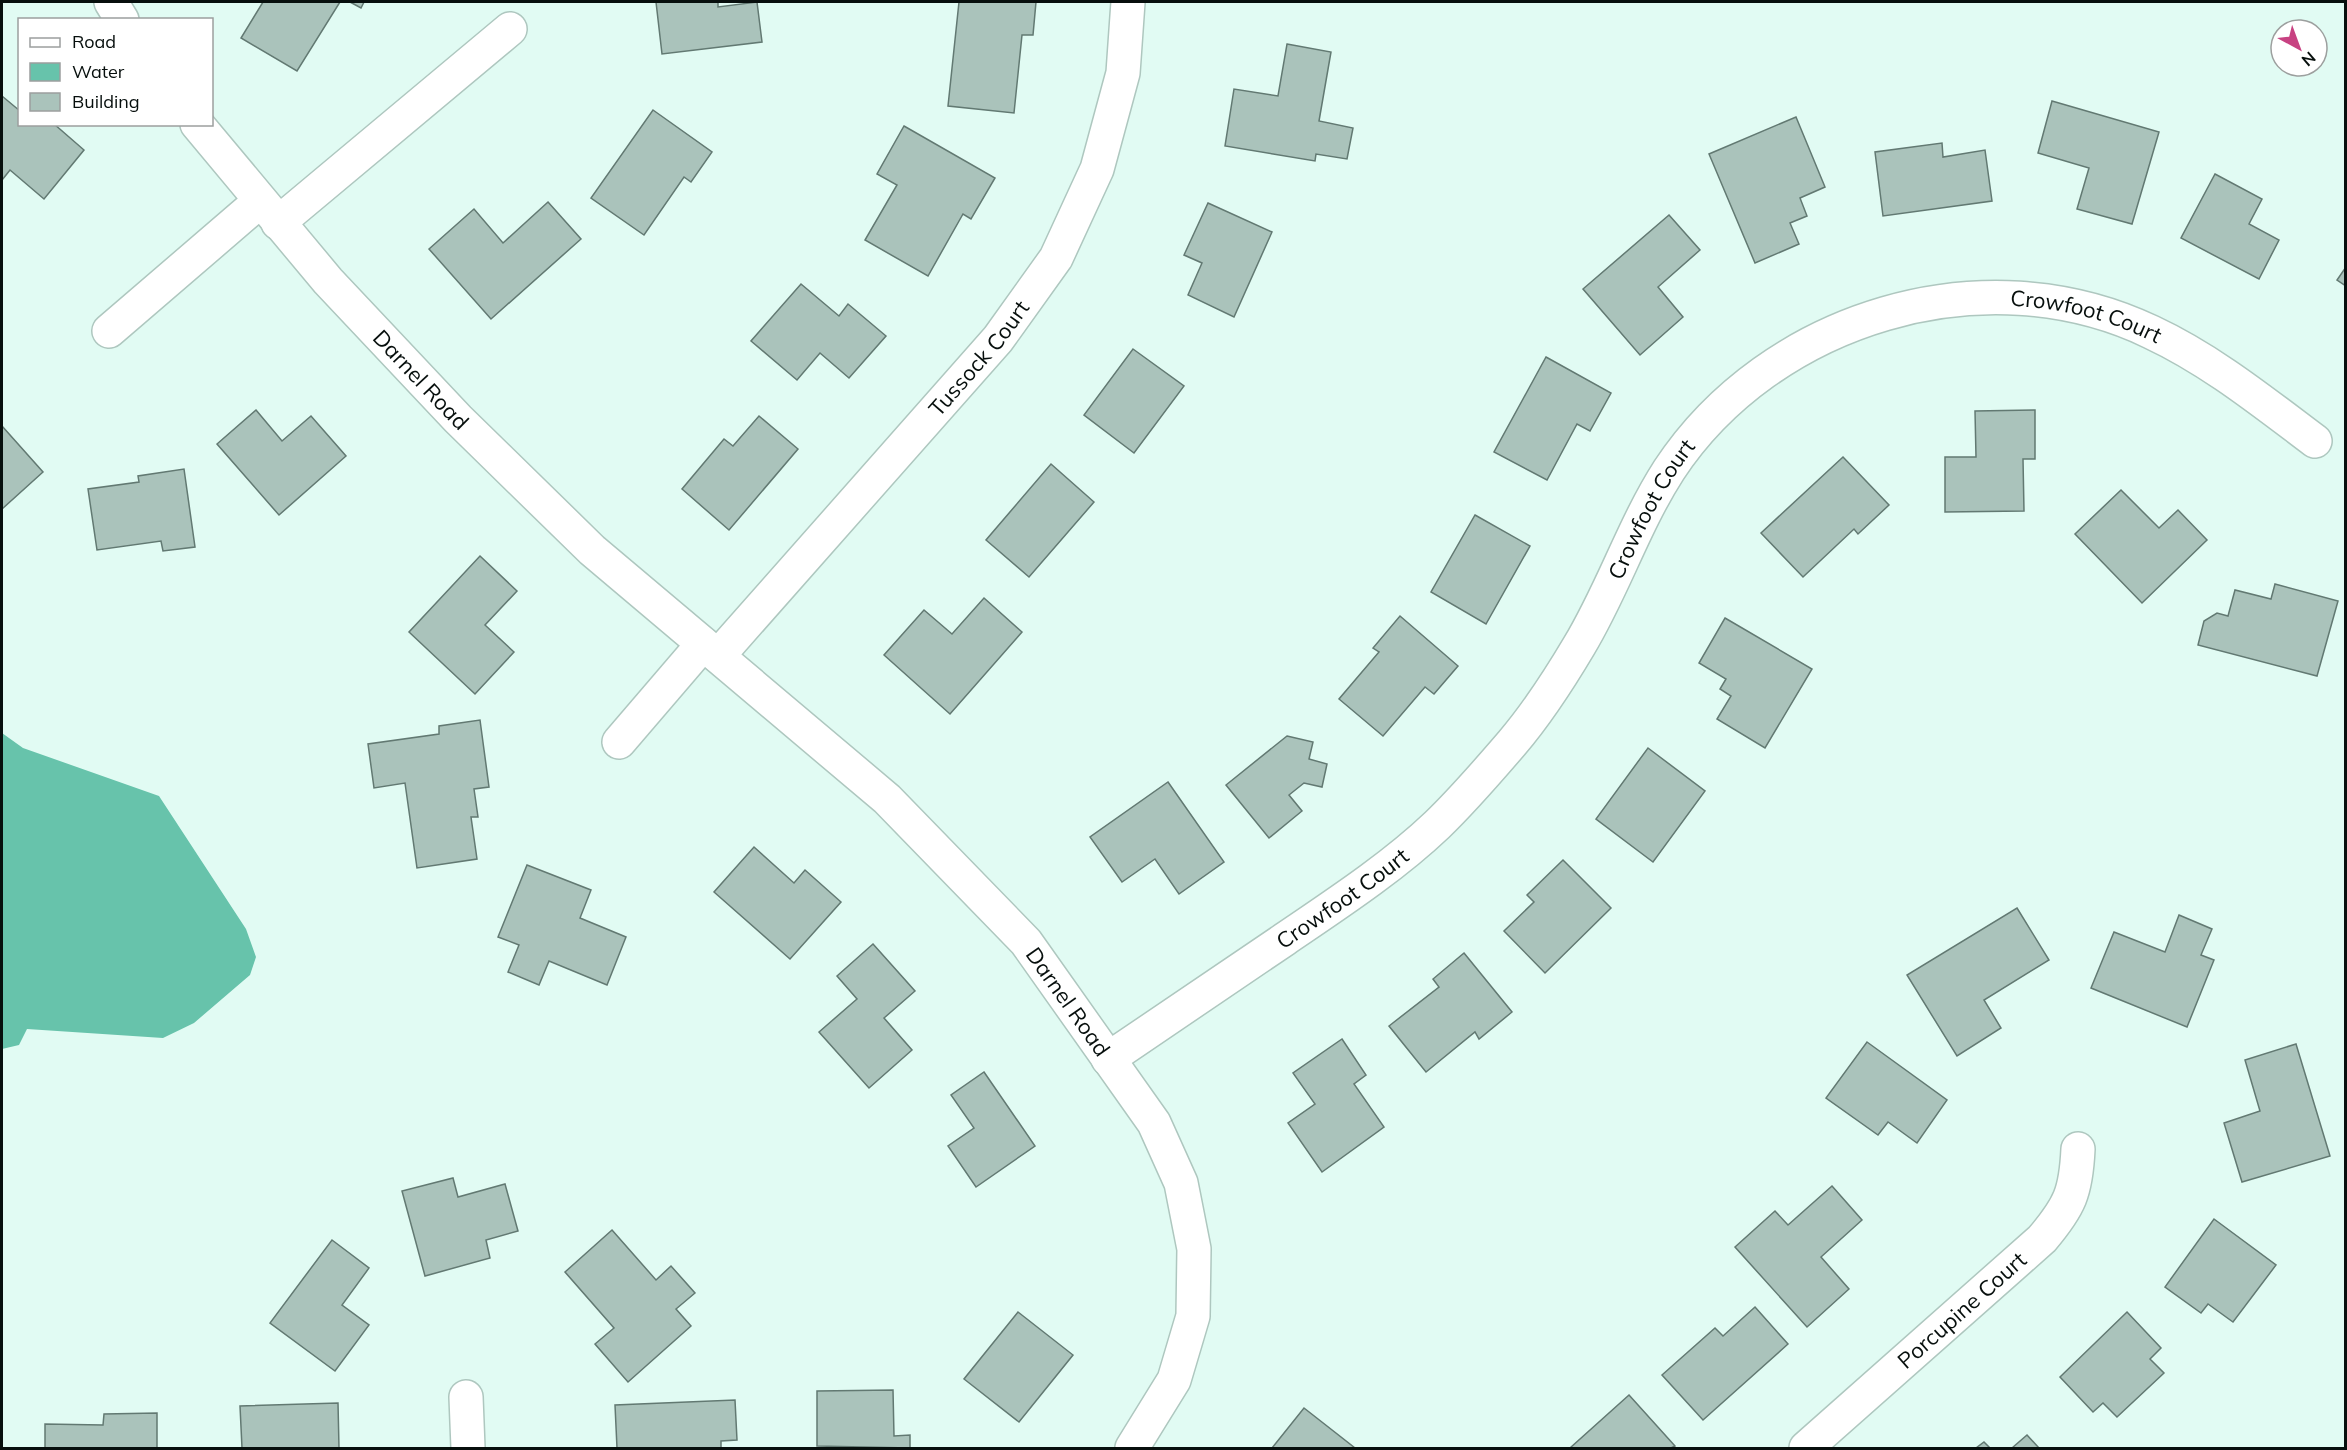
<svg xmlns="http://www.w3.org/2000/svg" width="2347" height="1450" font-family="Mulish,sans-serif">
<style>
.water{fill:#67c3ab}
.building{fill:#aac3bb;stroke:#627972;stroke-width:1.5}
.lines{fill:none;stroke-linecap:round;stroke-linejoin:round}
.minor-casing{stroke:#aec7bf;stroke-width:36}
.minor{stroke:#fff;stroke-width:33}
.labels{text-anchor:middle;dominant-baseline:central;stroke-width:5;stroke-linejoin:round;paint-order:stroke}
.street-label{font-size:22px;fill:#070f0d;stroke:#fff}
</style>
<rect width="100%" height="100%" fill="#e1fbf3"/>
<!-- water -->
<path class="water" d="M2 733 23 748 159 796 246 929 256 957 250 975 194 1023 163 1038 27 1029 19 1045 2 1049Z"/>
<!-- building -->
<g class="building">
<path d="M263 2H340L297 71 241 38Z"/>
<path d="M350 2H364L361 8Z"/>
<path d="M656 2H718V7L757 2 762 42 662 54Z"/>
<path d="M959 2H1036L1033 35H1022L1014 113 948 106Z"/>
<path d="M1287 44 1331 52 1319 121 1353 128 1347 159 1316 154 1315 161 1225 146 1234 89 1278 96Z"/>
<path d="M2 96 20 111V124H54L84 150 44 199 10 170 2 180Z"/>
<path d="M2052 101 2159 132 2132 224 2077 209 2089 168 2038 153Z"/>
<path d="M653 110 712 152 691 182 684 177 644 235 591 198Z"/>
<path d="M1796 117 1825 187 1800 198 1807 216 1790 223 1799 244 1755 263 1709 154Z"/>
<path d="M904 126 995 178 971 219 963 214 928 276 865 240 897 185 877 174Z"/>
<path d="M1942 143 1943 157 1985 150 1992 201 1883 216 1875 152Z"/>
<path d="M2215 174 2262 199 2249 224 2279 240 2259 279 2181 238Z"/>
<path d="M548 202 581 239 491 319 429 249 474 209 503 243Z"/>
<path d="M1208 203 1272 232 1234 317 1188 295 1202 263 1184 255Z"/>
<path d="M1669 215 1700 250 1658 287 1683 317 1640 355 1583 289Z"/>
<path d="M2346 267V286L2337 280Z"/>
<path d="M801 284 839 316 848 304 886 336 849 378 820 353 797 380 751 341Z"/>
<path d="M1133 349 1184 386 1134 453 1084 415Z"/>
<path d="M1546 357 1611 393 1590 431 1577 424 1547 480 1494 452Z"/>
<path d="M256 410 282 441 311 416 346 456 279 515 217 444Z"/>
<path d="M2035 410V459H2023L2024 511 1945 512V457H1976L1975 411Z"/>
<path d="M759 416 798 449 729 530 682 489 724 439 733 446Z"/>
<path d="M2 426 43 472 2 509Z"/>
<path d="M1843 457 1889 505 1858 534 1854 529 1803 577 1761 533Z"/>
<path d="M1051 464 1094 502 1029 577 986 540Z"/>
<path d="M184 469 195 547 163 551 161 541 97 550 88 489 139 482 138 476Z"/>
<path d="M2121 490 2159 528 2178 510 2207 540 2142 603 2075 534Z"/>
<path d="M1475 515 1530 546 1486 624 1431 592Z"/>
<path d="M480 556 517 591 485 625 514 652 475 694 409 632Z"/>
<path d="M2275 584 2338 601 2317 676 2198 645 2204 621 2217 613 2228 616 2235 590 2271 599Z"/>
<path d="M984 598 1022 632 950 714 884 655 924 610 952 634Z"/>
<path d="M1400 616 1458 666 1434 694 1425 687 1383 736 1339 699 1379 652 1373 648Z"/>
<path d="M1725 618 1812 669 1765 748 1717 719 1731 696 1720 689 1726 679 1699 663Z"/>
<path d="M480 720 489 787 474 789 478 817H471L477 859 417 868 405 783 374 788 368 744 439 734V726Z"/>
<path d="M1287 736 1313 742 1309 759 1327 764 1322 787 1304 783 1289 795 1302 811 1269 838 1226 785Z"/>
<path d="M1648 748 1705 791 1653 862 1596 819Z"/>
<path d="M1168 782 1224 862 1179 894 1155 859 1122 882 1090 837Z"/>
<path d="M754 847 794 883 805 870 841 902 790 959 714 892Z"/>
<path d="M1563 860 1611 908 1545 973 1504 931 1534 902 1527 895Z"/>
<path d="M527 865 591 890 580 918 626 937 607 985 549 961 539 985 508 972 519 945 498 937Z"/>
<path d="M2017 908 2049 960 1984 1000 2001 1028 1957 1056 1907 975Z"/>
<path d="M2179 915 2212 929 2201 955 2214 960 2187 1027 2091 988 2114 932 2165 952Z"/>
<path d="M873 944 915 991 884 1018 912 1050 869 1088 819 1032 857 999 837 976Z"/>
<path d="M1464 953 1512 1012 1479 1039 1475 1032 1426 1072 1389 1026 1439 987 1433 979Z"/>
<path d="M1342 1039 1366 1075 1354 1084 1384 1127 1322 1172 1288 1123 1315 1104 1293 1073Z"/>
<path d="M1867 1042 1947 1100 1917 1143 1888 1122 1878 1135 1826 1098Z"/>
<path d="M2296 1044 2330 1156 2242 1182 2224 1123 2260 1111 2245 1060Z"/>
<path d="M984 1072 1035 1146 976 1187 948 1146 974 1128 951 1095Z"/>
<path d="M453 1178 458 1197 505 1184 518 1231 486 1240 490 1258 425 1276 402 1191Z"/>
<path d="M1832 1186 1862 1220 1821 1257 1849 1289 1807 1327 1735 1247 1775 1211 1788 1225Z"/>
<path d="M2214 1219 2276 1265 2233 1322 2208 1304 2201 1313 2165 1287Z"/>
<path d="M612 1230 656 1280 671 1266 695 1293 676 1309 691 1326 628 1382 595 1344 614 1328 565 1272Z"/>
<path d="M332 1240 369 1268 342 1305 369 1325 335 1371 270 1323Z"/>
<path d="M1755 1307 1788 1344 1703 1420 1662 1375 1715 1328 1723 1336Z"/>
<path d="M1018 1312 1073 1355 1019 1422 964 1379Z"/>
<path d="M2127 1312 2161 1348 2150 1359 2164 1373 2117 1417 2103 1403 2093 1412 2060 1377Z"/>
<path d="M893 1390 894 1436 910 1435V1448L817 1446V1391Z"/>
<path d="M1629 1395 1675 1446 1671 1448H1570Z"/>
<path d="M735 1400 737 1440 721 1441V1448H617L615 1405Z"/>
<path d="M338 1403 339 1448H242L240 1406Z"/>
<path d="M1304 1408 1355 1448H1272Z"/>
<path d="M157 1413V1448H45V1424L103 1425 104 1414Z"/>
<path d="M2027 1435 2039 1448H2012Z"/>
<path d="M1984 1442 1990 1448H1976Z"/>
</g>
<g class="lines">
<!-- minor casing -->
<g class="minor-casing">
<g id="minor">
<path d="M111 2 122 20"/>
<path id="s1" d="M197 124 328 281 458 419 592 550 887 799 1026 942 1154 1123 1181 1183 1194 1249 1193 1316 1174 1380 1132 1448"/>
<path d="M278 223 510 29"/>
<path d="M109 331 259 202"/>
<path id="s2" d="M718 656 998 339 1056 258 1097 169 1123 73 1128 2"/>
<path d="M619 742 703 644"/>
<path id="s3" d="M1108 1059C1167 1019 1226 979 1285 939 1335 905 1393 867 1437 825 1463 800 1488 771 1512 743 1535 716 1560 678 1579 646 1613 590 1633 526 1669 470 1770 317 1984 252 2151 332 2211 360 2263 402 2315 441"/>
<path d="M466 1397 468 1448"/>
<path id="s4" d="M1806 1448 2042 1239C2070 1206 2076 1192 2078 1149"/>
</g>
</g>
<!-- minor -->
<use href="#minor" class="minor"/>
</g>
<g class="labels">
<!-- street labels -->
<g class="street-label">
<text stroke="none"><textPath href="#s3" startOffset="1308">Crowfoot Court</textPath></text>
<text stroke="none"><textPath href="#s2" startOffset="396">Tussock Court</textPath></text>
<text stroke="none"><textPath href="#s1" startOffset="340">Darnel Road</textPath></text>
<text stroke="none"><textPath href="#s3" startOffset="788">Crowfoot Court</textPath></text>
<text stroke="none"><textPath href="#s3" startOffset="284">Crowfoot Court</textPath></text>
<text stroke="none"><textPath href="#s1" startOffset="1240">Darnel Road</textPath></text>
<text stroke="none"><textPath href="#s4" startOffset="208">Porcupine Court</textPath></text>
</g>
</g>
<!-- border -->
<rect width="2347" height="1450" fill="none" stroke="#070f0d" stroke-width="6"/>
<!-- legend -->
<rect x="18" y="18" width="195" height="108" fill="#ffffff" stroke="#9c9f9e" stroke-width="1.5"/>
<rect x="30" y="38" width="30" height="9" fill="#ffffff" stroke="#9c9f9e" stroke-width="1.5"/>
<text x="72" y="48" font-size="18" fill="#070f0d">Road</text>
<rect x="30" y="63" width="30" height="18" fill="#67c3ab" stroke="#9c9f9e" stroke-width="1.5"/>
<text x="72" y="78" font-size="18" fill="#070f0d">Water</text>
<rect x="30" y="93" width="30" height="18" fill="#aac3bb" stroke="#9c9f9e" stroke-width="1.5"/>
<text x="72" y="108" font-size="18" fill="#070f0d">Building</text>
<!-- north arrow -->
<g transform="translate(2299 48) rotate(139)"><circle r="28" fill="#ffffff" stroke="#9c9f9e" stroke-width="1.5"/>
<path d="M0-4.5L10 22L0 15L-10 22Z" fill="#c84282"/>
<text y="-9" font-size="16" font-weight="bold" text-anchor="middle" fill="#070f0d">N</text>
</g>
</svg>
